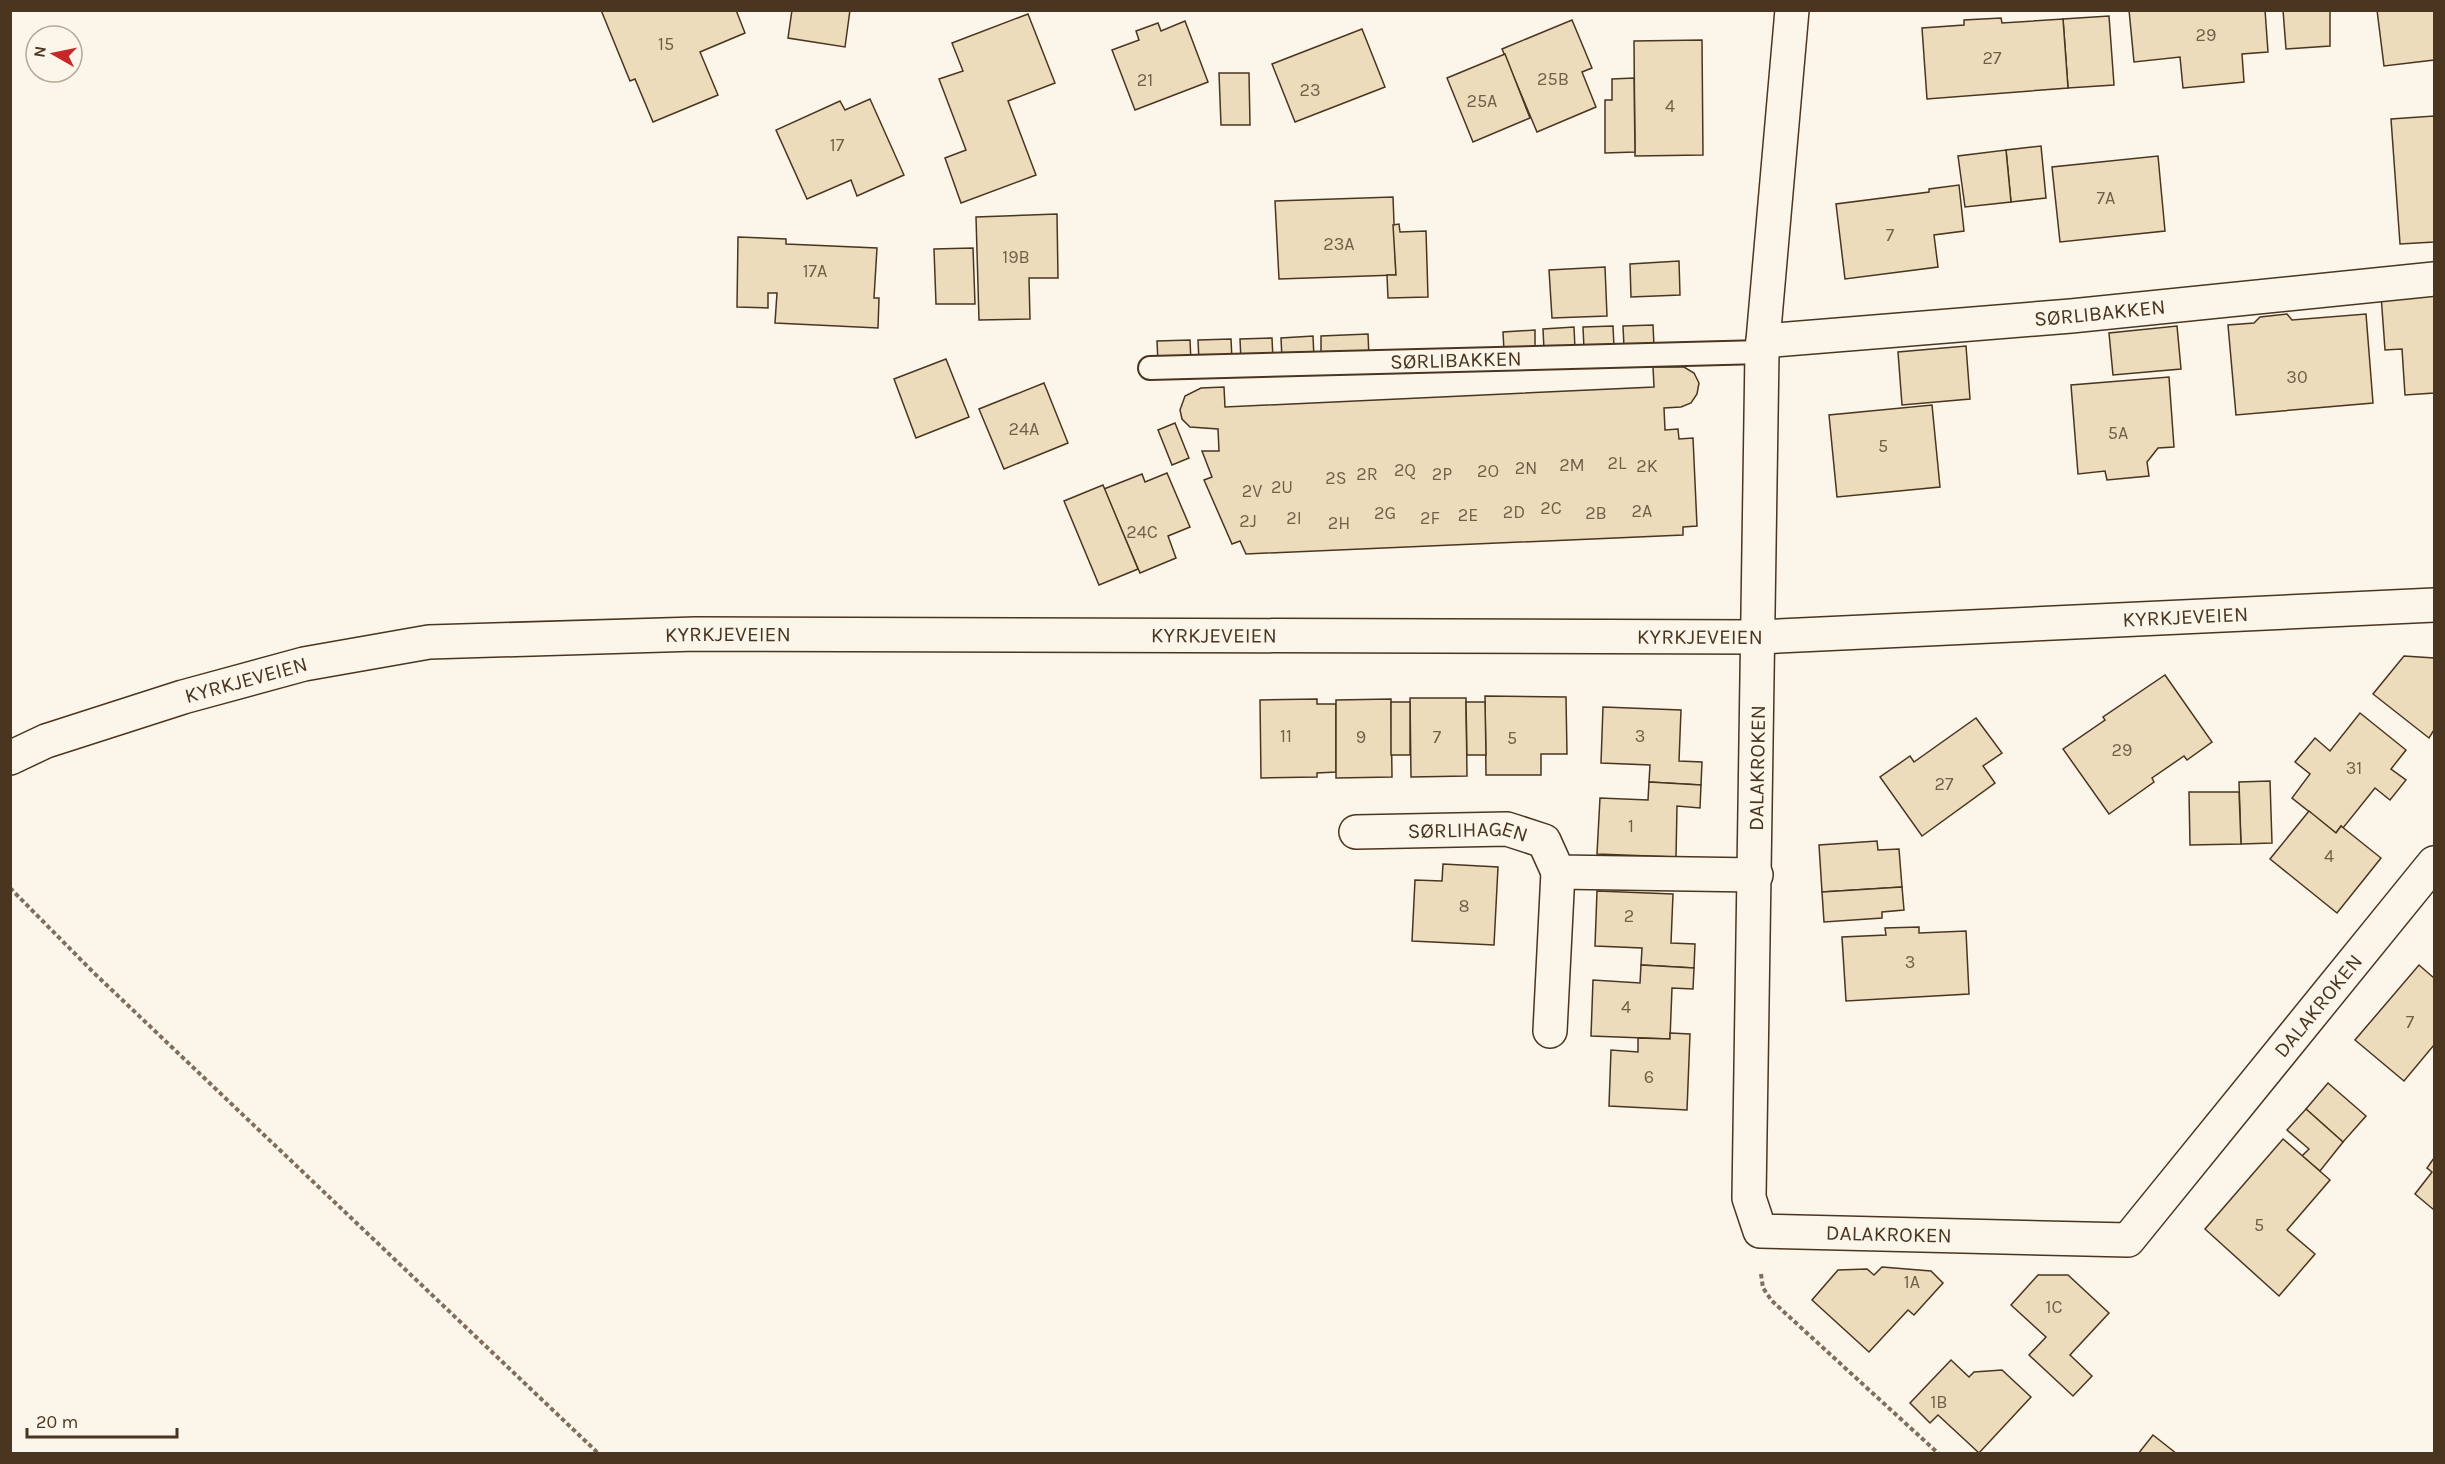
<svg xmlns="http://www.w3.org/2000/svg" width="2445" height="1464" font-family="Karla,sans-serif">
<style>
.building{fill:#ecdcbc;stroke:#4a3520;stroke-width:1.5}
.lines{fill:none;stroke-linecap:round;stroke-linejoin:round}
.lane-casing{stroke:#4a3520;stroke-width:26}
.street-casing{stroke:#4a3520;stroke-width:36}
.secondary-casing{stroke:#4a3520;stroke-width:36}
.path{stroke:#7f6f5c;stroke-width:4;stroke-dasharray:4.5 3;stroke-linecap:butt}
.lane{stroke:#fbf6e9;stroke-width:22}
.street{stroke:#fbf6e9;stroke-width:33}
.secondary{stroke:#fbf6e9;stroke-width:33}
.labels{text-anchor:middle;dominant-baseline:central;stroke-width:4.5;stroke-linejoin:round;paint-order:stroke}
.number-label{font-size:18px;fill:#725f47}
.street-label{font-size:21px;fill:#4a3520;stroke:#fbf6e9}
</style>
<rect width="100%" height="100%" fill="#fbf6e9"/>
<!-- building -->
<g class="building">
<path d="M601 10H736L745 33 700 52 718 95 653 122 635 79 630 81Z"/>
<path d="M792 10H850L845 47 788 38Z"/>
<path d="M2129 10H2265L2268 52 2242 54 2244 82 2183 88 2180 57 2134 62Z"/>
<path d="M2283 10H2330V46L2286 49Z"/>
<path d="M2377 10H2434V60L2384 66Z"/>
<path d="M1028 14 1055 83 1008 101 1036 175 961 203 945 158 966 150 939 79 963 71 952 43Z"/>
<path d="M2109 16 2114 85 2068 88 2063 19Z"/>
<path d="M2001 18 2002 23 2063 19 2068 88 1927 99 1922 28 1964 25V20Z"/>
<path d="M1572 20 1592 68 1582 72 1596 107 1537 132 1502 49Z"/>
<path d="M1185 21 1208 82 1135 110 1112 50 1139 40 1136 31 1158 23 1161 31Z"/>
<path d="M1362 29 1385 87 1295 122 1272 64Z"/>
<path d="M1702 40 1703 155 1635 156 1634 41Z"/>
<path d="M1505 54 1530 118 1473 142 1447 78Z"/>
<path d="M1219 73H1249L1250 125H1221Z"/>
<path d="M1634 78 1635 152 1605 153V100H1612V79Z"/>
<path d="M870 99 904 175 857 196 851 180 807 199 776 130 840 101 845 110Z"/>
<path d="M2434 116V242L2400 244 2391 119Z"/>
<path d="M2041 146 2046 198 2011 202 2006 150Z"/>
<path d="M2006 150 2011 202 1965 207 1958 156Z"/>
<path d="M2158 156 2165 231 2060 242 2052 167Z"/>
<path d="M1959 185 1964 231 1934 235 1938 267 1845 279 1836 204 1929 192V189Z"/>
<path d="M1393 197 1396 275 1279 279 1275 201Z"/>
<path d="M1057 214 1058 278H1029L1030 319 979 320 976 217Z"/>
<path d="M1399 224 1400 232 1426 231 1428 297 1388 298 1387 275H1396L1393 225Z"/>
<path d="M738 237 786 239V244L877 248 874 298H879L878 328 775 323 777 293H768V308L737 307Z"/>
<path d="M973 248 975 304H936L934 249Z"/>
<path d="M1679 261 1680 295 1631 297 1630 264Z"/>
<path d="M1605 267 1607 316 1552 318 1549 270Z"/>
<path d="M2434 292V393L2405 395 2402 349 2385 350 2381 295Z"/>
<path d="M2287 314 2292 320 2366 314 2373 403 2236 415 2228 325 2254 323 2260 317Z"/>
<path d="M1653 325 1654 346 1624 347 1623 326Z"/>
<path d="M1613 326 1614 347 1584 349 1583 327Z"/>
<path d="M2177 326 2181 369 2113 375 2109 333Z"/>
<path d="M1574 327 1575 349 1544 350 1543 329Z"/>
<path d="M1535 330V350L1504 351 1503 332Z"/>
<path d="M1368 334 1369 357 1321 358V336Z"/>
<path d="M1313 336 1314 358 1282 359 1281 338Z"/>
<path d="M1272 338 1273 359 1241 361 1240 339Z"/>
<path d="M1231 339 1232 360 1199 361 1198 340Z"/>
<path d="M1190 340 1191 362 1158 363 1157 341Z"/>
<path d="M1966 346 1970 399 1902 405 1898 352Z"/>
<path d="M946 359 969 417 916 438 894 379Z"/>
<path d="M1653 367H1684L1694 373 1699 383 1697 394 1691 403 1681 407 1664 408 1665 430 1678 429 1679 439 1693 438 1697 526 1683 527V535L1246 554 1240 541 1232 544 1204 480 1212 477 1202 451H1219L1218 429 1190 427 1182 419 1180 410 1185 396 1201 388 1224 387 1225 407 1654 387Z"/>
<path d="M2169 377 2174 447 2158 448 2147 462 2149 476 2107 480 2105 471 2078 474 2071 385Z"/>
<path d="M1044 383 1068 443 1004 469 979 409Z"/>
<path d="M1932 405 1940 487 1837 497 1829 415Z"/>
<path d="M1175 423 1189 458 1172 465 1158 430Z"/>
<path d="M1167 473 1190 527 1168 536 1176 558 1140 573 1104 489 1142 474 1145 482Z"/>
<path d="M1103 485 1138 569 1099 585 1064 501Z"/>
<path d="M2404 656 2434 658V730L2429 738 2373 694Z"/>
<path d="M2165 675 2212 742 2187 760 2184 756 2152 778 2154 782 2109 814 2063 749 2105 720 2103 717Z"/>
<path d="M1485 696 1566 697 1567 754H1541V775H1486Z"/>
<path d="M1410 698H1466L1467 776 1411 777Z"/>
<path d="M1317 699V704H1336V772L1317 773V777L1261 778 1260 700Z"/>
<path d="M1391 699 1392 777 1336 778V700Z"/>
<rect x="1391" y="702" width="19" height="53"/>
<path d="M1466 702H1485L1486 755H1467Z"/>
<path d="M1603 707 1681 710 1679 761 1702 762 1701 785 1649 782 1650 765 1601 763Z"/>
<path d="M2360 713 2406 750 2391 769 2406 780 2390 800 2375 788 2343 828 2341 826 2336 833 2292 798 2310 774 2295 762 2315 738 2330 751Z"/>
<path d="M1976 718 2002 753 1983 766 1995 783 1922 836 1880 777 1910 756 1914 762Z"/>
<path d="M2270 781 2272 843 2241 844 2239 782Z"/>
<path d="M1649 782 1701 785 1700 808 1677 806 1676 857 1597 854 1600 798 1648 800Z"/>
<path d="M2189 792H2239L2241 844 2190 845Z"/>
<path d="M2309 811 2336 833 2341 826 2381 858 2337 913 2270 859Z"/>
<path d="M1877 841 1878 850 1899 849 1902 887 1822 892 1819 845Z"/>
<path d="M1443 864 1498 867 1494 945 1412 941 1415 880 1442 881Z"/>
<path d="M1902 887 1904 910 1882 912V918L1824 922 1822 892Z"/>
<path d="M1597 891 1673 894 1671 943 1695 944 1694 968 1641 965 1642 948 1595 946Z"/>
<path d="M1919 927V933L1966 931 1969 994 1846 1001 1842 937 1886 935 1885 928Z"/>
<path d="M1641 965 1694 968 1693 989 1672 988 1670 1039 1591 1036 1593 980 1640 983Z"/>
<path d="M2419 965 2434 978V1045L2404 1081 2355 1040Z"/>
<path d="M1670 1033 1690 1034 1687 1110 1609 1106 1611 1050 1638 1052V1038L1670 1039Z"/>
<path d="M2328 1083 2366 1116 2343 1142 2306 1109Z"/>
<path d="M2306 1109 2343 1142 2320 1171 2302 1156 2309 1149 2287 1130Z"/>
<path d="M2283 1139 2330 1180 2287 1230 2315 1254 2279 1296 2205 1229Z"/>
<path d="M2434 1158V1210L2415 1194 2432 1172 2427 1168Z"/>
<path d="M1882 1267 1931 1271 1943 1283 1914 1315 1908 1310 1869 1352 1812 1300 1838 1270 1867 1269 1874 1275Z"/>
<path d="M2038 1275H2068L2109 1313 2070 1355 2092 1376 2073 1396 2029 1355 2046 1337 2011 1305Z"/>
<path d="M1951 1360 1969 1377 1974 1372 2002 1370 2031 1397 1979 1453 1938 1415 1930 1423 1910 1403Z"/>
<path d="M2153 1435 2177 1454H2138Z"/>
</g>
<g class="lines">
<!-- lane casing -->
<g class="lane-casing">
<g id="lane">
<path id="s1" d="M1150 368 1762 352"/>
</g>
</g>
<!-- street casing -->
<g class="street-casing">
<g id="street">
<path id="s2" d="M1792 10 1762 352 1749 1198 1760 1231 2128 1240 2434 863"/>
<path id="s3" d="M1763 341 2071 316 2434 279"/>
<path id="s4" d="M1356 832 1507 829 1544 841 1558 872 1756 875"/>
<path d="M1550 1031 1558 872"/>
</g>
</g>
<!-- secondary casing -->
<g class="secondary-casing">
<g id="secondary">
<path id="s5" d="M10 758 46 741 183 697 304 664 429 642 696 634 1759 637 2434 605"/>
</g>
</g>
<!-- path -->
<g class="path">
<path d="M10 888 94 973 599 1454"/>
<path d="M1761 1274 1763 1288 1772 1301 1939 1454"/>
</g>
<!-- lane -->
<use href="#lane" class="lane"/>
<!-- street -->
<use href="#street" class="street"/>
<!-- secondary -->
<use href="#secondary" class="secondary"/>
</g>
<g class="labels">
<!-- number labels -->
<g class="number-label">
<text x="2206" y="35">29</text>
<text x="666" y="44">15</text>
<text x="1992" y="58">27</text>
<text x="1553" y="79">25B</text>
<text x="1145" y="80">21</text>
<text x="1310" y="90">23</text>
<text x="1482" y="101">25A</text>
<text x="1670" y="106">4</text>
<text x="837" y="145">17</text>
<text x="2106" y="198">7A</text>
<text x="1890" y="235">7</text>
<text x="1339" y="244">23A</text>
<text x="1016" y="257">19B</text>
<text x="815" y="271">17A</text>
<text x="2297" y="377">30</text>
<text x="1024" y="429">24A</text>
<text x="2118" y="433">5A</text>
<text x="1883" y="446">5</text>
<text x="1617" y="463">2L</text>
<text x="1572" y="465">2M</text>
<text x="1647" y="466">2K</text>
<text x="1526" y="468">2N</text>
<text x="1405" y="470">2Q</text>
<text x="1488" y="471">2O</text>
<text x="1367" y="474">2R</text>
<text x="1442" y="474">2P</text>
<text x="1336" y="478">2S</text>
<text x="1282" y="487">2U</text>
<text x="1252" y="491">2V</text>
<text x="1551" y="508">2C</text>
<text x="1642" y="511">2A</text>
<text x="1514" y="512">2D</text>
<text x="1385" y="513">2G</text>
<text x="1596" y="513">2B</text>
<text x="1468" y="515">2E</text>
<text x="1294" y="518">2I</text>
<text x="1430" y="518">2F</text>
<text x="1248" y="521">2J</text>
<text x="1339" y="523">2H</text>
<text x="1142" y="532">24C</text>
<text x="1286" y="736">11</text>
<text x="1640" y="736">3</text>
<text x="1361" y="737">9</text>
<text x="1437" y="737">7</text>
<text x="1512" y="738">5</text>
<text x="2122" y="750">29</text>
<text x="2354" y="768">31</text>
<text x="1944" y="784">27</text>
<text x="1631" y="826">1</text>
<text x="2329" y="856">4</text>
<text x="1464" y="906">8</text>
<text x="1629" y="916">2</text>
<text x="1910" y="962">3</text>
<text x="1626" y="1007">4</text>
<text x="2410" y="1022">7</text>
<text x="1649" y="1077">6</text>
<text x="2259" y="1225">5</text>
<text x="1912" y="1282">1A</text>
<text x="2054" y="1307">1C</text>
<text x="1939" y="1402">1B</text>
</g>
<!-- street labels -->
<g class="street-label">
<text stroke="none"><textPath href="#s3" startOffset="338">SØRLIBAKKEN</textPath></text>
<text stroke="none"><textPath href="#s1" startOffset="306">SØRLIBAKKEN</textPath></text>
<text stroke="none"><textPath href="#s5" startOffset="2193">KYRKJEVEIEN</textPath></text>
<text stroke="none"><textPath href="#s5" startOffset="735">KYRKJEVEIEN</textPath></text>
<text stroke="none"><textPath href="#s5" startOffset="1221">KYRKJEVEIEN</textPath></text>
<text stroke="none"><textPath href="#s5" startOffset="1707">KYRKJEVEIEN</textPath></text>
<text stroke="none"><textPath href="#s5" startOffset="249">KYRKJEVEIEN</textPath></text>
<text transform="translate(1757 768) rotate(-89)">DALAKROKEN</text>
<text stroke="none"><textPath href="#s4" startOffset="112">SØRLIHAGEN</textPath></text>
<text stroke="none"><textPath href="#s2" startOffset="1894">DALAKROKEN</textPath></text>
<text stroke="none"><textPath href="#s2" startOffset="1353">DALAKROKEN</textPath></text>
</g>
</g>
<!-- border -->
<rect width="2445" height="1464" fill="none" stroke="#4a3520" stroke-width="24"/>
<!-- north arrow -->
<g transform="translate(54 54) rotate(279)"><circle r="28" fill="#fbf6e9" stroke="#b4a999" stroke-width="1.5"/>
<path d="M0-4.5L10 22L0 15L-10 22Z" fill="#c62828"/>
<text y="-9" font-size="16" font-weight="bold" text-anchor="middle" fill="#4a3520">N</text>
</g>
<!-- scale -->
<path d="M27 1428v9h150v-9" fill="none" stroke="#4a3520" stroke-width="3"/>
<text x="36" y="1428" font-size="18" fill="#4a3520" stroke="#fbf6e9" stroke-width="4.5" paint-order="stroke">20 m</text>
</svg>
